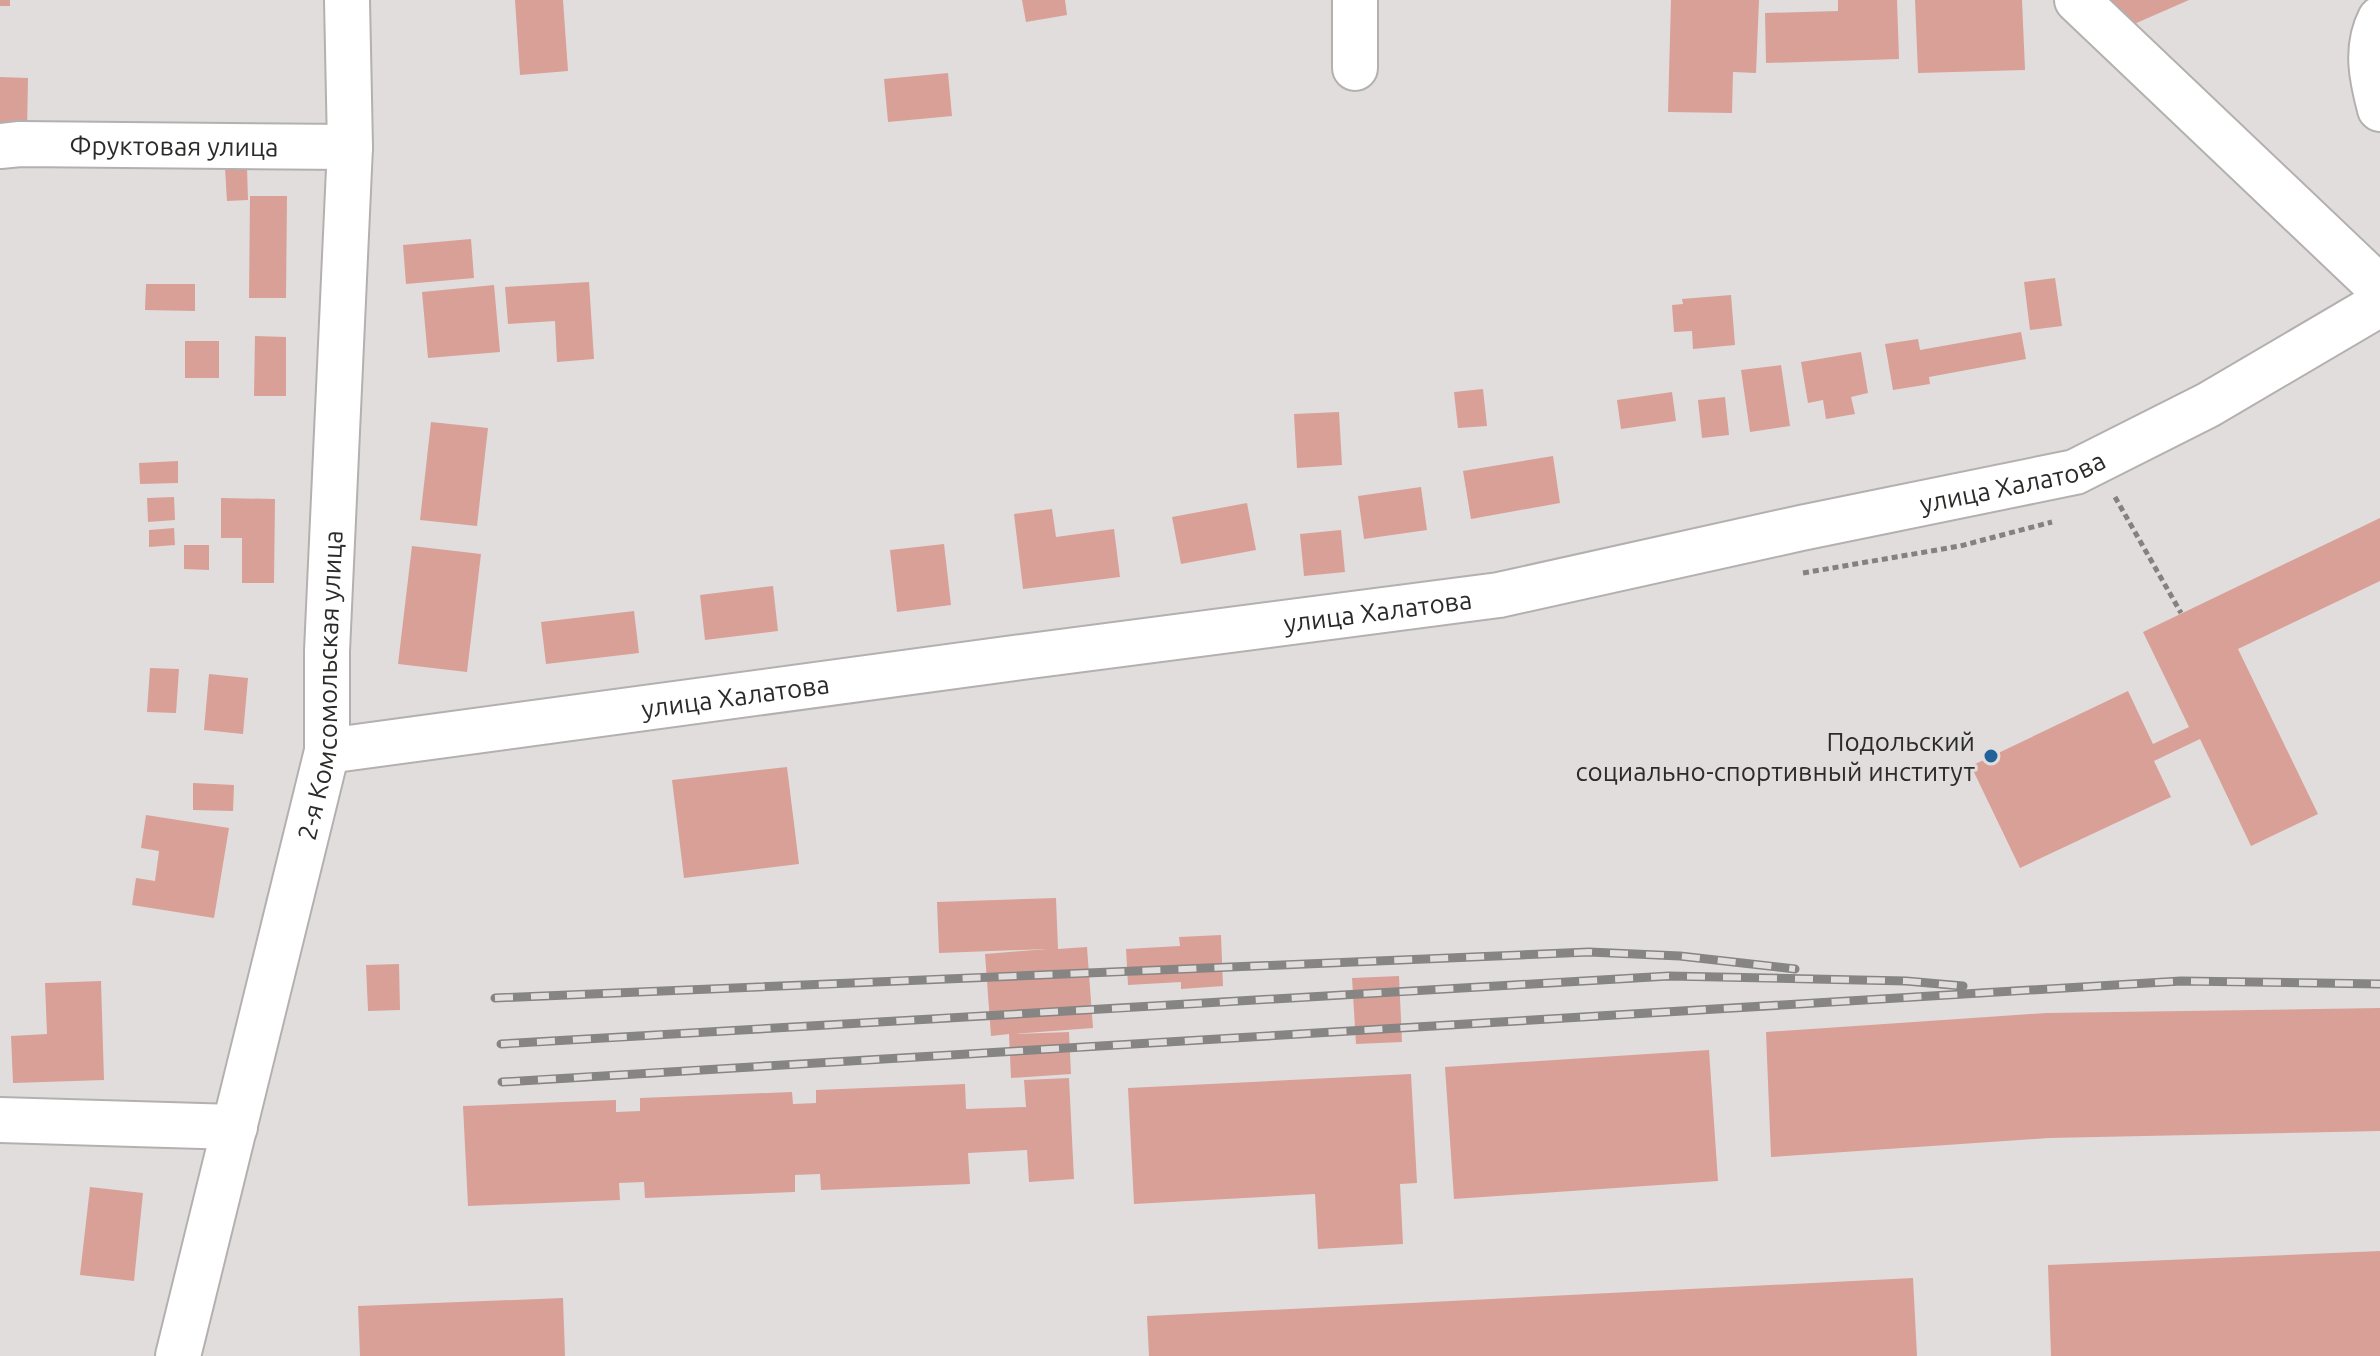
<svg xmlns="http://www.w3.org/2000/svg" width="2380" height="1356" font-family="Ubuntu,sans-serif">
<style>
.building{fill:#d9a097}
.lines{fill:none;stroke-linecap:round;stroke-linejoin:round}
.minor-casing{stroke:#b4b0b0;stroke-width:48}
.path{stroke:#838181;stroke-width:5;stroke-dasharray:6 4;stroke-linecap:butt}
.minor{stroke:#fff;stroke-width:44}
.rail-casing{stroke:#878484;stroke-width:9}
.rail{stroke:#e1dddd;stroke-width:6;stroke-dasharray:18;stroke-linecap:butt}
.poi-dot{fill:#216398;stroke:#e1dddd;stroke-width:3}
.labels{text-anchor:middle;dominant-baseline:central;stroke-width:6;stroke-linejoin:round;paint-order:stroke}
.street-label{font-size:26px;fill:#2c2b2a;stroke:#e1dddd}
.poi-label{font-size:26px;fill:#2c2b2a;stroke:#e1dddd;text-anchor:end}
</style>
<rect width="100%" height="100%" fill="#e1dddd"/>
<!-- building -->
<g class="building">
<rect x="0" y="0" width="10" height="6"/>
<path d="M515 0H563L568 71 520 75Z"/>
<path d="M1022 0H1065L1067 15 1026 22Z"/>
<path d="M1671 0H1759L1756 73 1733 72 1732 113 1668 112Z"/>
<path d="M1838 0H1897L1899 59 1766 63 1765 13 1838 11Z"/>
<path d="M1915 0H2022L2025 70 1918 73Z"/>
<path d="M2097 0H2189L2125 28Z"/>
<path d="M948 73 952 116 888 122 884 79Z"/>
<path d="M0 77 28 78 27 132H0Z"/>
<path d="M247 167 248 200 227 201 225 168Z"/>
<path d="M250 196H287L286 298H249Z"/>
<path d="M471 239 474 278 406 284 403 245Z"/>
<path d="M2055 278 2062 326 2030 330 2024 282Z"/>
<path d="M589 282 594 359 557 362 555 321 508 324 505 287Z"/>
<path d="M146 284H195V311L145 310Z"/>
<path d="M494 285 500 352 428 358 422 292Z"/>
<path d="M1731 295 1735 345 1693 349 1692 331 1674 332 1672 305 1683 304 1682 299Z"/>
<path d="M2021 332 2026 359 1929 377 1930 384 1893 390 1885 344 1918 339 1920 350Z"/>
<path d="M255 336 286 337V396H254Z"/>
<rect x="185" y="341" width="34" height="37"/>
<path d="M1861 352 1868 393 1851 397 1855 414 1826 419 1823 400 1808 403 1801 362Z"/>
<path d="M1781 365 1790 426 1750 432 1741 370Z"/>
<path d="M1483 389 1487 426 1458 428 1454 392Z"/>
<path d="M1672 392 1676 421 1621 429 1617 400Z"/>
<path d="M1725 397 1729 435 1702 438 1698 400Z"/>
<path d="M1339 412 1342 465 1297 468 1294 414Z"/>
<path d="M431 422 488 428 477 526 420 520Z"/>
<path d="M1553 456 1560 503 1471 519 1463 471Z"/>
<path d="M178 461V483L140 484 139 463Z"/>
<path d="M1421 487 1427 530 1364 539 1358 496Z"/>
<path d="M174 497 175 520 148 522 147 498Z"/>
<path d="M221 498 275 499 274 583H242V538H221Z"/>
<path d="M1247 503 1256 550 1181 564 1172 517Z"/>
<path d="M1052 509 1056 537 1114 529 1120 577 1023 589 1014 514Z"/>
<path d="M2380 518V581L2238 649 2318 814 2251 846 2200 739 2154 761 2171 797 2020 868 1971 766 2128 691 2153 744 2189 727 2143 632Z"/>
<path d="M174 528 175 545 149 547V530Z"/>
<path d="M1341 530 1345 572 1304 576 1300 534Z"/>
<path d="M944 544 951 605 897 612 890 550Z"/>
<path d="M184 545H209V570L184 569Z"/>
<path d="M412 546 481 554 467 672 398 664Z"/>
<path d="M773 586 778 631 705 640 700 595Z"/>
<path d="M634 611 639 653 546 664 541 622Z"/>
<path d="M150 668 179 669 176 713 147 712Z"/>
<path d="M209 674 248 678 243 734 204 730Z"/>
<path d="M787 767 799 864 684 878 672 780Z"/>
<path d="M193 783 234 785 233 811 193 810Z"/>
<path d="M146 815 229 828 214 918 132 905 136 878 155 881 159 851 141 848Z"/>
<path d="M1056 898 1058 949 1087 947 1093 1028 1014 1034 1069 1032 1071 1074 1011 1078 1009 1034 991 1036 985 954 1047 949 939 953 937 902Z"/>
<path d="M1221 935 1223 986 1181 989V982L1128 985 1126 949 1180 946 1179 937Z"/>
<path d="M399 964 400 1010 368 1011 366 965Z"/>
<path d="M1399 976 1402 1042 1356 1044 1352 978Z"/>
<path d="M101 981 104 1080 13 1083 11 1036 47 1034 45 983Z"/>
<path d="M2380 1008V1131L2049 1138 1771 1157 1766 1032 2046 1013Z"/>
<path d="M1709 1050 1718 1181 1454 1199 1445 1067Z"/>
<path d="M1411 1074 1417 1183 1400 1184 1403 1244 1318 1249 1315 1194 1134 1204 1128 1088Z"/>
<path d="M1069 1078 1074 1179 1029 1182 1027 1150 968 1153 970 1184 821 1190 820 1174 795 1175V1192L645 1198 644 1182 619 1183 620 1200 468 1206 463 1106 616 1100V1112L640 1111V1098L792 1092 793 1104 816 1103V1090L965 1084 966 1109 1026 1107 1024 1080Z"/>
<path d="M90 1187 143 1193 134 1281 80 1275Z"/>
<path d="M2380 1251V1356H2051L2048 1265Z"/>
<path d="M1913 1278 1917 1356H1149L1147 1316Z"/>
<path d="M563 1298 565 1356H360L358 1306Z"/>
</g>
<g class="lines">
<!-- minor casing -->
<g class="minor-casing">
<g id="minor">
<path d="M1355 0V68"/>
<path d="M2077 0 2380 288"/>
<path d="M2380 19C2365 48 2372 79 2380 109"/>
<path id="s1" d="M0 146 20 144 350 147"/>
<path id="s2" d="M327 751 1022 657 1499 595 1801 528 2075 472 2208 405 2380 304"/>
<path d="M0 1120 235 1127"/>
<path id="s3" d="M178 1356 327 751V651L350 147 347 0"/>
</g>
</g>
<!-- path -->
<g class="path">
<path d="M2115 497 2181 613"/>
<path d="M1803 573 1960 546 2052 522"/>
</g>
<!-- minor -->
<use href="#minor" class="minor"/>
<!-- rail casing -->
<g class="rail-casing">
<g id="rail">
<path d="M495 998 1589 952 1680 956 1795 969"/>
<path d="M501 1044 1669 976 1906 981 1963 986"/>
<path d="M502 1082 2181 981 2380 984"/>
</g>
</g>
<!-- rail -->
<use href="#rail" class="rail"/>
</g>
<!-- markers -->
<circle class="poi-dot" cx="1991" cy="756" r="8"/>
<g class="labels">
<!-- street labels -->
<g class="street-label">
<text stroke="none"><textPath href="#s1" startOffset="174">Фруктовая улица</textPath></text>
<text stroke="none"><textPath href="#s2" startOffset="1708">улица Халатова</textPath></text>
<text stroke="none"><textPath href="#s2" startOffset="1060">улица Халатова</textPath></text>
<text stroke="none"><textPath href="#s3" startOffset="688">2-я Комсомольская улица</textPath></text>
<text stroke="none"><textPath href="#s2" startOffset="412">улица Халатова</textPath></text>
</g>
<!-- poi labels -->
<g class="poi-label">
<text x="1975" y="741">Подольский<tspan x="1975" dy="30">социально-спортивный институт</tspan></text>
</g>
</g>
</svg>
